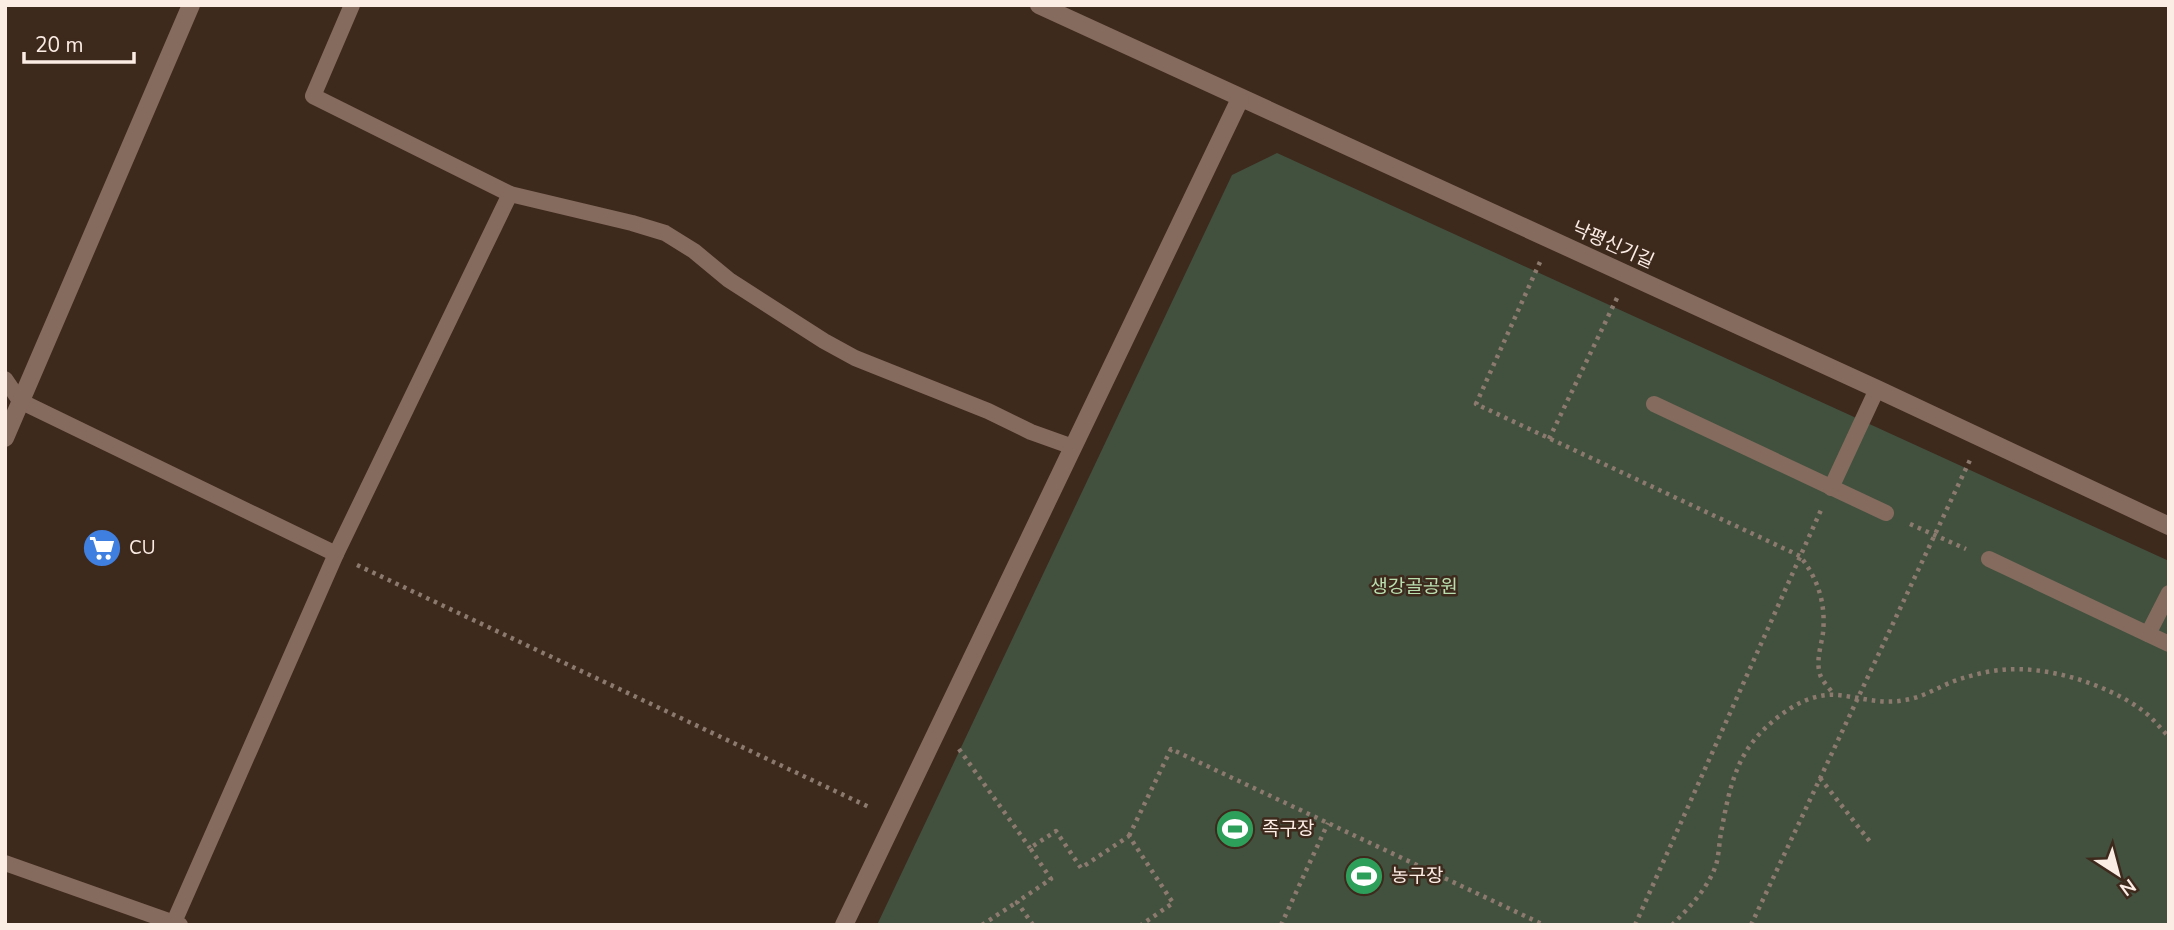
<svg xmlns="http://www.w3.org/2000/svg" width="2174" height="930" font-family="'Nunito Sans','Noto Sans KR',sans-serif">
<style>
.green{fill:#42513e}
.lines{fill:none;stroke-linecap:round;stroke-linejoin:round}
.path{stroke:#8c7a6f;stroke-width:4.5;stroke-dasharray:3.5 5;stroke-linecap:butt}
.service{stroke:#856b5e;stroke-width:16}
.minor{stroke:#856b5e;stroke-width:18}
.labels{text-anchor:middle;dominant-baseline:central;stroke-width:5;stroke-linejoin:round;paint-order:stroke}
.street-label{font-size:19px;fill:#fbece4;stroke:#3e291d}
.poi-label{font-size:19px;fill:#fbece4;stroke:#3e291d;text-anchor:start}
.park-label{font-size:19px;fill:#b9dfaf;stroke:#3e291d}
</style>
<rect width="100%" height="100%" fill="#3e291d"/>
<!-- green -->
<path class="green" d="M1277 153 2169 561V925H877L1232 175Z"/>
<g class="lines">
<!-- path -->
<g class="path">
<path d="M1540 262 1476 404 1800 556C1818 579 1826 603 1823 633 1821 647 1815 663 1821 677 1824 683 1830 689 1834 695"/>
<path d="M1549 439 1617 298"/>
<path d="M1910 524 1966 549"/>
<path d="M357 565 871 808"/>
<path d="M959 749 1030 848"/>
<path d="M1820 778 1871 843"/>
<path d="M1129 836 1171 749 1544 925"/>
<path d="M982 925 1017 902"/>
<path d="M1033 925 1017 902 1051 879 1030 848 1056 831 1081 868 1129 836 1173 903 1141 925"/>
<path d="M1281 925 1328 823"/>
<path d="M1635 925 1821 510"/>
<path d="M1672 925C1689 908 1708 888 1716 865 1719 855 1719 843 1721 833 1727 801 1733 765 1755 739 1774 717 1806 692 1837 695 1860 697 1882 705 1905 700 1925 697 1941 685 1960 679 1973 675 1988 671 2001 670 2047 665 2106 684 2142 710 2152 717 2160 728 2169 737"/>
<path d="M1751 925 1970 460"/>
</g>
<!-- service -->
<g class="service">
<path d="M352 5 313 96 510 194 632 223 665 233 694 251 729 280 824 341 855 358 988 411 1031 432 1073 447"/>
<path d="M5 379 20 401 336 554"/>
<path d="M1654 404 1886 513"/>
<path d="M1831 488 1877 389"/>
<path d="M1989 559 2169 644"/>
<path d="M2148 634 2169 593"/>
<path d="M5 863 180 925"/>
<path d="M174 922 336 554 510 194"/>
</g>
<!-- minor -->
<g class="minor">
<path d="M1039 5 1877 389 2169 526"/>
<path d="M5 438 191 5"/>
<path d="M844 925 1240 99"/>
</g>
</g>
<!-- icons -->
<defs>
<g id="supermarket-disc" transform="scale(2.0125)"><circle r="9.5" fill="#3f7fe0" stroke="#3e291d"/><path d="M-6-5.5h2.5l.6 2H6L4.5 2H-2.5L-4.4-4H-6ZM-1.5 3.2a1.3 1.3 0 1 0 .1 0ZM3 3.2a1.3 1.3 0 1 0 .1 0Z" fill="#fff"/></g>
<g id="stadium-disc" transform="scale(2.0125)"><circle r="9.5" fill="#2e9e5b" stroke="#3e291d"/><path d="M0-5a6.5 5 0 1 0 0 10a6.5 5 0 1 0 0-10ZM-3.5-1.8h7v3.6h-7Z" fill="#fff"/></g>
</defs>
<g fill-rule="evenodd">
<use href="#supermarket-disc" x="102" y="548"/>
<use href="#stadium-disc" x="1235" y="829"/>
<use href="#stadium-disc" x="1364" y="876"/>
</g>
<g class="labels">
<!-- street labels -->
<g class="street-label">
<text transform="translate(1613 245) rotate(24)">낙평신기길</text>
</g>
<!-- poi labels -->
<g class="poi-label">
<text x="129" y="548">CU</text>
<text x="1262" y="829">족구장</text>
<text x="1391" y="876">농구장</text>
</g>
<!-- park labels -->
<g class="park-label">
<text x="1414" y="587">생강골공원</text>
</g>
</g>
<!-- border -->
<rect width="2174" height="930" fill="none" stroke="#fbece4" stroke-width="14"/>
<!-- north arrow -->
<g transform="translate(2118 874) rotate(144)" stroke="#3e291d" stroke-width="5" paint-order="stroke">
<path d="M0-5L12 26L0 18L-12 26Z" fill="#fbece4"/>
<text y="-10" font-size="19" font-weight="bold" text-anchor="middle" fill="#fbece4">N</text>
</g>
<!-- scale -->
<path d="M24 52v10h110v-10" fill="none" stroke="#fbece4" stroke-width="3.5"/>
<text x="35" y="52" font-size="21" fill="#fbece4" stroke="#3e291d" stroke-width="5" paint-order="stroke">20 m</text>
</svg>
